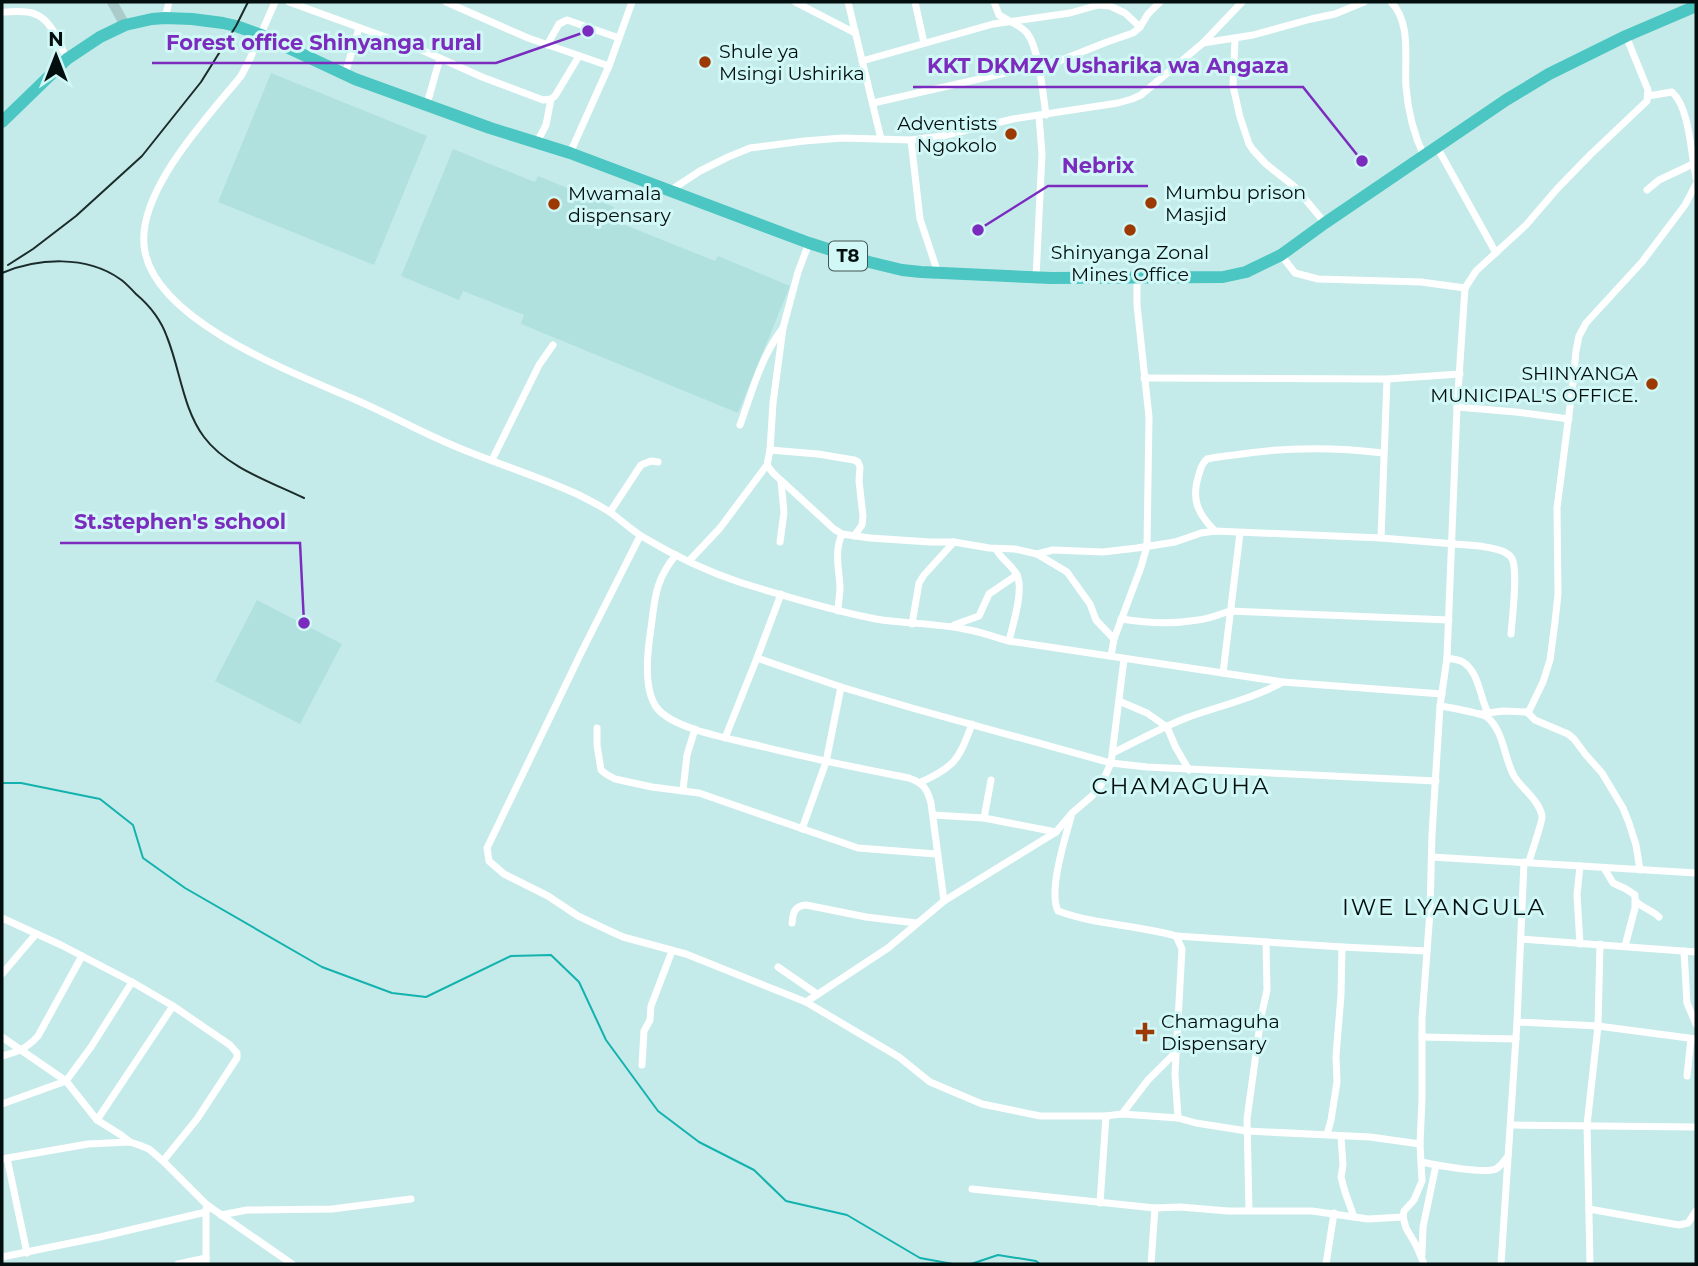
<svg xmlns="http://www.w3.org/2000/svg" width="1698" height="1266" font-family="Montserrat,sans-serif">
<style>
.built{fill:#b0e1de}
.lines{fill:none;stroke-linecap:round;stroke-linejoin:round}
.stream{stroke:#13b2ae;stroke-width:2}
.street{stroke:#fff;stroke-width:7}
.secondary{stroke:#aacbca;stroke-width:10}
.highway{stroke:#4cc6c2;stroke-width:12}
.rail{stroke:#1b2b2a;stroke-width:2}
.poi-dot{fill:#9d3902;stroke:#d1f8f6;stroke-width:2.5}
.labels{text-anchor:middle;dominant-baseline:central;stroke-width:6;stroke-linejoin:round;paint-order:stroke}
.shield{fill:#d1f8f6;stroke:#415554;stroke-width:2}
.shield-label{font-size:18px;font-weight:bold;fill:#030f0f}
.poi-label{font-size:19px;fill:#030f0f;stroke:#d1f8f6;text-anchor:start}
.quarter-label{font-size:23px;letter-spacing:2px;fill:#030f0f;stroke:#d1f8f6}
.leader{fill:none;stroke:#7b2cbf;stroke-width:2.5}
.callout-dot{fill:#7b2cbf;stroke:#d1f8f6;stroke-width:2.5}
.callout-label{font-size:21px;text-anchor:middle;font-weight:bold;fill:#7b2cbf;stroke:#d1f8f6;stroke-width:6;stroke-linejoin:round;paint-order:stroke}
</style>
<rect width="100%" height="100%" fill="#c4ebe9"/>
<!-- built -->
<g class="built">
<path d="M271 73 427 136 374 265 218 202Z"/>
<path d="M453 149 535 182 538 176 614 207 610 219 715 261 718 256 790 286 738 413 521 324 524 315 463 291 459 300 401 276Z"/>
<path d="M257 600 342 644 300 724 215 681Z"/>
</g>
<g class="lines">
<!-- stream -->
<g class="stream">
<path d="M2 783H21L100 799 133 825 143 858 185 888 322 967 392 993 426 997 511 956 551 955 579 982 606 1040 658 1111 699 1142 754 1170 786 1201 847 1215 920 1258 953 1264"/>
<path d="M971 1264 998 1255 1036 1261 1040 1264"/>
</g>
<!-- street -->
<g class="street">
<path d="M275 2 249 61 241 76C207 118 133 195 145 252 159 323 296 374 356 400 389 414 420 432 452 445 494 463 538 476 579 495 589 500 600 506 610 512 621 520 631 530 643 537 673 555 706 571 739 582 784 596 830 610 876 619 905 624 935 623 964 629 979 631 994 637 1009 641L1283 682 1442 694"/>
<path d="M289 2 424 51 482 77 543 100 551 99 555 96 579 56"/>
<path d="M446 2 528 38 609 66"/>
<path d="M795 2 855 33"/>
<path d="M848 2 881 139"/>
<path d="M915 2 924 43"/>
<path d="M994 2 999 15C1008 21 1019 24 1027 33 1039 48 1043 95 1046 115"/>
<path d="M1391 2C1412 23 1404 60 1406 87 1408 111 1413 133 1424 156"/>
<path d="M2 12C12 12 26 10 35 14 52 20 60 45 67 59"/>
<path d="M165 18 169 2"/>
<path d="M1235 39 1233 86 1240 117 1249 144 1253 150 1266 164 1295 187 1325 223"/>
<path d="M1203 43 1253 35 1311 19 1335 14 1364 2"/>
<path d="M547 45 559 24 567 20 619 38"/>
<path d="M862 61 993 24 1070 13 1098 5 1110 6 1125 13 1140 27"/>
<path d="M345 74 359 28"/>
<path d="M1648 96 1672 92C1690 108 1691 155 1696 178"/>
<path d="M873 103 1059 61 1107 42 1133 33 1140 27 1148 14 1160 2"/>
<path d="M427 104 440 58"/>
<path d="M911 140 920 219 938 273"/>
<path d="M537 142 546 125 551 99"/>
<path d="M1437 147 1496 253"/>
<path d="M570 153 609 66 632 2"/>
<path d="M671 190 700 171 728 157 750 148 804 141 843 138 911 140 942 136 1013 119 1118 103 1132 99 1141 95 1203 43 1242 2"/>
<path d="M1647 190 1659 180 1693 164"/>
<path d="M1281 255 1295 273 1318 279 1421 282 1465 288"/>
<path d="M1036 278 1042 154 1039 116"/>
<path d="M1144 378 1387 379 1460 374"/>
<path d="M1457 407 1516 412 1569 419"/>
<path d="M740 425C752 392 761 356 783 328"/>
<path d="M770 450 818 454 854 460 858 462 860 467 859 481 863 516 862 525 854 536"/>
<path d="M492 460 539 365 553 345"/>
<path d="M767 465 773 473 834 529 842 534 870 538 930 542H954L989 548 1015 549 1037 554 1053 550 1103 552 1137 548 1175 542 1201 533 1215 531 1381 538 1480 546C1489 548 1505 549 1511 557 1519 567 1512 619 1511 634"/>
<path d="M610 512 641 465 651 461 658 462"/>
<path d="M1215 531C1197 513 1191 499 1199 474 1201 467 1202 464 1207 459 1216 457 1225 456 1234 455 1284 447 1334 447 1383 453"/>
<path d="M640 536 582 651 487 848 489 861 504 874 548 896 578 916 612 932 623 937 686 954 806 1002 899 1057 930 1082 982 1104 1040 1116H1106L1122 1114 1178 1118 1196 1123 1247 1131 1370 1137 1420 1144"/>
<path d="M1381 538 1387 379"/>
<path d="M780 542 784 512 781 481"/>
<path d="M996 549C1001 559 1012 565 1017 575 1024 590 1013 624 1009 641"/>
<path d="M1037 554 1067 572 1090 604 1096 620 1114 639"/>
<path d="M676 555C653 582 655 603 650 635 647 656 644 691 657 708 673 729 731 739 756 745 807 758 858 768 909 778 923 783 927 788 931 803L944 901"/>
<path d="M689 561 720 528 767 465 770 450 773 403 783 328 798 272 809 243"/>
<path d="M781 594 757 658 841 687 912 708 1111 763 1147 767 1436 781"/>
<path d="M838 611C838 603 840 595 840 587 839 568 834 552 842 534"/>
<path d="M1121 619C1146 623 1174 624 1198 620 1209 619 1220 614 1230 611L1449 620"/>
<path d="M912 624 919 583 924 575 954 542"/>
<path d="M954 625 979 616 989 594 1017 575"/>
<path d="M1111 656 1114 639 1141 567 1147 546 1149 417 1137 305V279"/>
<path d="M1447 658C1452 659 1458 659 1463 662 1479 672 1480 698 1488 713"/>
<path d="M1223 673 1240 533"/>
<path d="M1119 701 1147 713 1167 727 1176 748 1189 770"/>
<path d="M1440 706C1448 707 1484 714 1487 717 1504 731 1504 758 1514 776 1522 789 1539 800 1542 816 1543 821 1531 853 1529 862"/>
<path d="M1527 712 1535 720 1568 734 1574 739 1586 755 1602 773 1623 808 1629 823 1636 845 1640 870"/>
<path d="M1480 714 1503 711 1527 712 1529 711 1543 682 1550 660 1555 622 1558 594 1557 508 1573 383 1576 351 1579 336 1586 323 1642 262 1685 205 1696 184"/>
<path d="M597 728V745L601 770 606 774 615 779 652 787 699 793 858 848 936 854"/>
<path d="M725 738 757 658"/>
<path d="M1113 753C1137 741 1161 728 1186 718 1219 706 1252 699 1283 682"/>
<path d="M921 782C955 767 959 759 972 724"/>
<path d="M683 790 687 755 695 729"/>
<path d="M933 815 984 818 1056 832"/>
<path d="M1071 817C1065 838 1048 892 1058 911 1096 925 1137 925 1176 936L1182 949 1175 1074 1178 1118"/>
<path d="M984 818 991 780"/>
<path d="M802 829 826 762 841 687"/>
<path d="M1432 857 1696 873"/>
<path d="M1604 868 1613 883 1626 889 1635 895V908L1625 946"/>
<path d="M1636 901C1642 908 1652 910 1659 917"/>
<path d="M2 918 61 945 132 982 173 1006 230 1045 237 1053V1058L197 1119 163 1161"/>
<path d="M792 923C793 913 794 906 806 905L866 917 916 923"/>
<path d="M1176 936 1342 947 1427 951"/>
<path d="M1521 939 1696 952"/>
<path d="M1580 944 1577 895 1580 866"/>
<path d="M1684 951 1687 1003 1696 1024"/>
<path d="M778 967 817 994"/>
<path d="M2 974 36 934"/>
<path d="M806 1002 888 948 944 901 1056 832 1072 813 1092 796 1101 785 1111 763 1124 659"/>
<path d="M1517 1022 1598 1026 1696 1039"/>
<path d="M2 1037 66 1081 97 1120 121 1135 130 1142"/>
<path d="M1422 1037 1516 1039"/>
<path d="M2 1056C18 1052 27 1048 38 1036L82 956"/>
<path d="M642 1065 644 1031 650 1020 651 1006 672 951"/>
<path d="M1687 1076 1691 1039"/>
<path d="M2 1104 66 1081 91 1047 132 982"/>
<path d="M1122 1114 1148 1080 1176 1052"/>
<path d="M97 1120 173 1006"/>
<path d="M1511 1125 1696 1127"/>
<path d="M1327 1134 1331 1120 1337 1082 1336 1056 1341 995 1342 947"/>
<path d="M1341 1137 1343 1165 1341 1177 1345 1192 1354 1217"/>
<path d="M7 1158 27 1253"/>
<path d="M2 1159 88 1144 130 1142 139 1145 149 1149 163 1161 207 1205 292 1264"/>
<path d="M1421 1162C1435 1165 1484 1174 1496 1169 1501 1166 1505 1160 1508 1156"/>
<path d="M972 1189 1155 1208 1180 1207 1228 1211H1312L1368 1219 1403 1217"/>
<path d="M1100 1203 1106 1116"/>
<path d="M1589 1209 1679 1225 1688 1223 1696 1211"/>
<path d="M1249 1210 1247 1119 1261 1017 1267 990 1266 942"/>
<path d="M221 1215 247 1210 332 1209 411 1199"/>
<path d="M1422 1254 1423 1227 1436 1165"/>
<path d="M2 1257 100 1237 206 1212"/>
<path d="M178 1264 206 1258"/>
<path d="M206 1264V1209"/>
<path d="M1151 1264 1155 1208"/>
<path d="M1326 1264 1334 1213"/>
<path d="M1424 1264 1416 1245 1406 1228 1403 1217 1404 1211 1414 1200 1422 1181 1420 1144 1422 1099V1019L1430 911 1432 834 1440 706 1447 658 1457 407 1465 288 1476 271 1526 225 1557 189 1590 155 1647 101 1648 90 1626 36"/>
<path d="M1501 1264 1517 1022 1524 862"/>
<path d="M1590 1264 1587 1125 1598 1026 1600 944"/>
</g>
<!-- secondary -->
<path class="secondary" d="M112 2 125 25"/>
<!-- highway -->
<path class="highway" d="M2 122 67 59 100 37 125 25 152 19 165 18 192 19 223 23 236 26 261 35 355 79 490 128 570 153 809 243 869 262 902 270 921 272 1051 278 1223 277 1246 272 1281 255 1325 223 1506 100 1549 74 1626 36 1696 6"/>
<!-- rail -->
<g class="rail">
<path d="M8 265 33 249 76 216 142 156 201 82 236 26 248 2"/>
<path d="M2 273C38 258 86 255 120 279 126 283 131 289 136 294 149 305 161 320 167 337 180 369 183 409 204 437 226 467 271 482 304 498"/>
</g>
</g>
<!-- markers -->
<g class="poi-dot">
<circle cx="705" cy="62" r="7"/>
<circle cx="1011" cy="134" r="7"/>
<circle cx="1151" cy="203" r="7"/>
<circle cx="554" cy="204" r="7"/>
<circle cx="1130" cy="230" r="7"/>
<circle cx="1652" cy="384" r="7"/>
<path d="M1141.5 1021.5h7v7h7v7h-7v7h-7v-7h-7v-7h7z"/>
</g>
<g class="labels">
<!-- shield labels -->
<rect class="shield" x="829" y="241.5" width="38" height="29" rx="5"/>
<g class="shield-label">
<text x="848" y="256">T8</text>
</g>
<!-- poi labels -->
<g class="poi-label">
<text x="719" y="51">Shule ya<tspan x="719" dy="22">Msingi Ushirika</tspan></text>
<text x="997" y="123" text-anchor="end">Adventists<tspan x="997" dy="22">Ngokolo</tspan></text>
<text x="1165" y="192">Mumbu prison<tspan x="1165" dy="22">Masjid</tspan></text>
<text x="568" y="193">Mwamala<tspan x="568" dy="22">dispensary</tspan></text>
<text x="1130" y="252" text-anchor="middle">Shinyanga Zonal<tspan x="1130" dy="22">Mines Office</tspan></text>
<text x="1638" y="373" text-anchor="end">SHINYANGA<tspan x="1638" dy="22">MUNICIPAL'S OFFICE.</tspan></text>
<text x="1161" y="1021">Chamaguha<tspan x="1161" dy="22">Dispensary</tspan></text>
</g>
<!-- quarter labels -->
<g class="quarter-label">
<text x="1181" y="786">CHAMAGUHA</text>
<text x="1444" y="907">IWE LYANGULA</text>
</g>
</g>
<!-- callouts -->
<path class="leader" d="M588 31L496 63H152M1362 161L1303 87H913M978 230L1048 186H1148M304 623L300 543H60"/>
<g class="callout-dot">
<circle cx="588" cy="31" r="7"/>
<circle cx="1362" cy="161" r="7"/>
<circle cx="978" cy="230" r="7"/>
<circle cx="304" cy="623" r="7"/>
</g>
<g class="callout-label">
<text x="324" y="50">Forest office Shinyanga rural</text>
<text x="1108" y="73">KKT DKMZV Usharika wa Angaza</text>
<text x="1098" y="173">Nebrix</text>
<text x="180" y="529">St.stephen's school</text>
</g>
<!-- border -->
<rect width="1698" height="1266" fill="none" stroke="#030f0f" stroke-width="7"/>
<!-- north arrow -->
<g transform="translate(56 56)" stroke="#d1f8f6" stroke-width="5" paint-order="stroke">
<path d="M0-5L12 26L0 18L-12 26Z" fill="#030f0f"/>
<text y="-10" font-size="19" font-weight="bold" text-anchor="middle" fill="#030f0f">N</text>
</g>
</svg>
